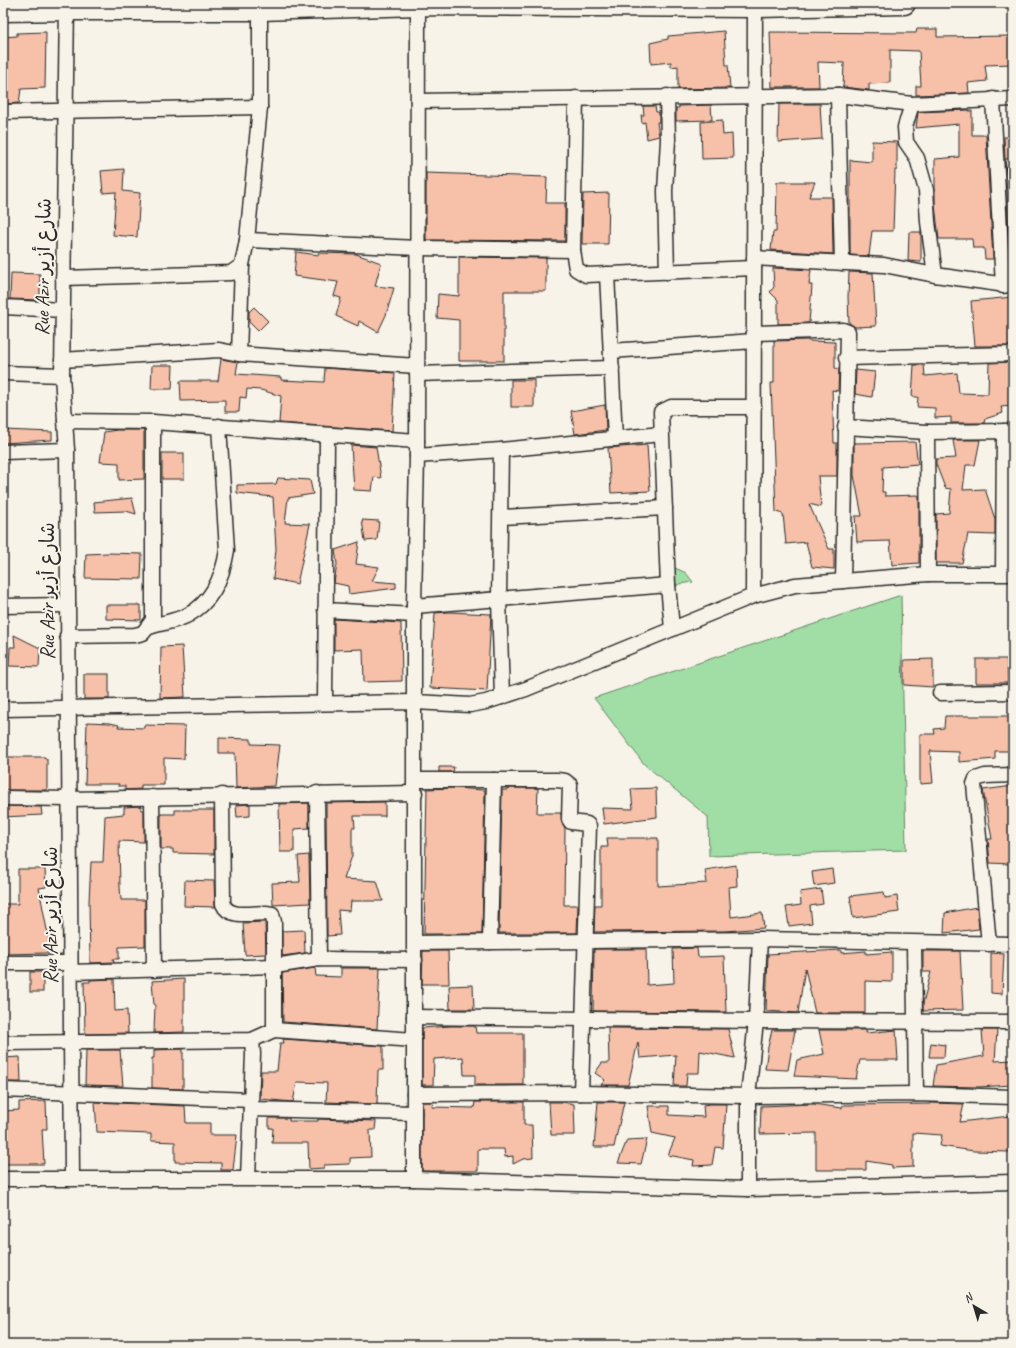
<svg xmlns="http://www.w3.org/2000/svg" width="1016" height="1348" font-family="Caveat,'Playpen Sans Arabic',sans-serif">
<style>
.green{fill:#a1dea5;stroke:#668468}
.building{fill:#f6c0a9;stroke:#2b2b2b}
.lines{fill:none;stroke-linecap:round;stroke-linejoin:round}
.street-casing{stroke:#2b2b2b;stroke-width:17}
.primary-casing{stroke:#2b2b2b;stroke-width:25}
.street{stroke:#f7f3e8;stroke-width:14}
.primary{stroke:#f7f3e8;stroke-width:22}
.labels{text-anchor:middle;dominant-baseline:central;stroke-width:4;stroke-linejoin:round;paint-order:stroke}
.street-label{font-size:20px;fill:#2b2b2b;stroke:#f7f3e8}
</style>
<rect width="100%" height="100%" fill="#f7f3e8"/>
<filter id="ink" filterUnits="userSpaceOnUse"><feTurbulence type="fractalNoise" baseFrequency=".025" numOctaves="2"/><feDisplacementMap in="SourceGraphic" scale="8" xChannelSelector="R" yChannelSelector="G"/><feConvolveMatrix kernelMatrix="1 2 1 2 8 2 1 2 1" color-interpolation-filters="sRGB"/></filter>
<g filter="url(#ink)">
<!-- green -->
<g class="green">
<path d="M671 566 686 573 693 582 679 584 674 588 660 582V572Z"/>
<path d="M901 595 906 850 709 856 708 817 644 764 594 698Z"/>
</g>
<!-- building -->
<g class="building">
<path d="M917 29H937V37L1013 36V64L985 65 987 81 968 83 969 93 916 95V86H921L919 51 890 50V83L869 84V90L843 87 844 63 818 62 819 87H772L770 32 916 33Z"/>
<path d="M724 31 726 65H728L730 88 678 89V66L671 67V62L651 64 650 43 668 39V36Z"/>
<path d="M46 32 45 88 21 89 19 103 3 104 5 89 3 88V37L17 36V33Z"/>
<path d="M779 104H820L822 139 778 142Z"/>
<path d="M711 105 712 120 676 121V108H679V106Z"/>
<path d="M643 106H655L656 112H659V122H657L659 136 647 139 645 122 642 123 641 115H644Z"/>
<path d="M969 110V111H972V135H986L993 259H985L984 248H973L972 239H939L935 205V159L959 157V124L916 128 918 112Z"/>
<path d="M722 120 723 135 732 134 733 158 702 159 701 122Z"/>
<path d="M1004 137H1013V159H1005L1009 186H1013V257H1010Z"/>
<path d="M872 141 897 142V170H895L893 231H872L869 256 850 255V160L872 162Z"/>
<path d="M124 169 123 191 140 193 137 237 113 235 116 192 103 193 101 171Z"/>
<path d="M426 173 547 177 546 203H565V241L426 240Z"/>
<path d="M777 182H815L809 197H832L833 254 771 250 773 232H776Z"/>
<path d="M609 193 608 244H582L583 194Z"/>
<path d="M909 232H921V262L908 261Z"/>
<path d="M296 252 319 255 318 253 356 254 381 263 375 286 394 288 386 315 378 332 359 321 358 326 336 316 341 298 334 296 338 282 294 276Z"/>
<path d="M459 257 546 258V291H504V361H459V320L437 318 438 294 459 296Z"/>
<path d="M773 268 811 270 809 285H812L809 323 778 324V300L770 292 774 287Z"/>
<path d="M849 272 873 273 876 326 855 327 849 323 848 297Z"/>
<path d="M11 273 40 274V300L10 299Z"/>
<path d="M1013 297V346H975L971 301Z"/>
<path d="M254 307 268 321 258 331 249 322V312Z"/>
<path d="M808 340V341L835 342V368L839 369 838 391 832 390 834 443H837V476H818L821 507 809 504 829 549H834V569L812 567 806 542 786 544 783 514 776 512 771 383H774V341Z"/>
<path d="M221 359 238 362 236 374 281 377V380L324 382 325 368 395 373 392 431 279 423 281 396 261 390 247 389 246 398 240 397 239 412H225V400L181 401 180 381H218Z"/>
<path d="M1013 362V406L1001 407 1003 413 985 419 984 423H951V417L935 418V408L917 407 918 397H912L914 365H924L925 376 957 373 959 393 988 394 989 363Z"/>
<path d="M152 365H173L172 389H151Z"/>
<path d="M856 370 875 372 872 397 855 394Z"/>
<rect x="511" y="380" width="23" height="27"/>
<path d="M605 405 606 430 575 434 571 411Z"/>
<path d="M4 430 52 432V440L3 443Z"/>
<path d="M117 430H144V479L119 480V463L100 462 104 432Z"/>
<path d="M953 440H980L975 465H966L963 490 985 489 995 519V535L968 534 962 563H936V514L949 513 951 489 945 488 936 464V459L956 458Z"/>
<path d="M915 442 918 464 883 467 882 492H885V496L918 495 919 498V563L892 565 890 541 857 542 855 516H862L854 475V443Z"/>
<path d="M351 445 376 447 381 478 374 477 372 491 354 490Z"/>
<path d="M647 445 650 491 611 493 608 448Z"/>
<rect x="162" y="453" width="22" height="26"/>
<path d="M278 478 310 480 313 494 288 498 285 523 310 524 297 584 273 579 276 549 273 497 237 493V485L276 484Z"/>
<path d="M132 498 136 514 126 511 95 512 94 502Z"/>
<path d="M362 520 379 521 377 540 365 541Z"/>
<path d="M359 542 356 564 379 567 372 581 396 583V588L349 594 348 586 334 583 337 564 335 550Z"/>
<path d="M108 553 142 554 141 579 85 578 86 554Z"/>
<path d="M106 605H141V620L106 619Z"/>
<path d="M449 612 491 614 487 691 430 688 435 613Z"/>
<path d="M334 619 401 623 402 681 364 682 363 649 334 650Z"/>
<path d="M14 635 40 648 39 667 9 666 10 647H15Z"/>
<path d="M182 646 185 697 160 698 161 647Z"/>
<path d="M933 659V687L904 685V660Z"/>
<path d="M976 659H1007L1008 683H976Z"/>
<rect x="84" y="674" width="25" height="25"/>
<path d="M945 716H1013V751H995V759L959 762V752L930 751 933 783 920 784V734H935L934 729 944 728Z"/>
<path d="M87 722 110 723 119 725 118 727 144 728V725L185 726 184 759 164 758V785H141V789L125 790V786H118L119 784H85Z"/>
<path d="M219 738 251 739V744L280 745 275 786 236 788 235 753H219Z"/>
<path d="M3 757H45V759H47V790H3Z"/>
<path d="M439 767H454L453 772H439Z"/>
<path d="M1013 786V846L1010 864 990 863 988 839H992L983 790Z"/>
<path d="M452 788 485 790 482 934H424L427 789Z"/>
<path d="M507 788H538L537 813H561L562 823 565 828 564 905H578L577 933H499L502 790H507Z"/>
<path d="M656 788 657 817 604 824 602 808 633 809 631 789Z"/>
<path d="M385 802V816H354L355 828H352V856L344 879 377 881 383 901H351L350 911 338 910 340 935 327 936 326 803Z"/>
<path d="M309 803V828L294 829V852H280L279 804Z"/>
<path d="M250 804V816L237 817 236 805Z"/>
<path d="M3 806 41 807 42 815 3 817Z"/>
<path d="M141 806V810H144V842L119 841 120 887 121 900H145V946L119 947V959H113L114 962 90 963 89 901 91 862H103L105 816 124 814V807Z"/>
<path d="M175 810H214V854L173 853V849H161V814H175Z"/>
<path d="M607 838H658V886L707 883 705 870 736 865 737 886 729 887 731 917 762 913 764 928 725 931 594 932 595 905H601V847H608Z"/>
<path d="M309 855 310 903 273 905 272 883 300 882 298 856Z"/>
<path d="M18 869H45L46 887 39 888 47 930H48L49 953 3 954V904H18Z"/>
<path d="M832 869 834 883 814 886 812 872Z"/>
<path d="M185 880 214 881 215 907 184 906Z"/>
<path d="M821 889 823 904 810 906 812 923 789 926 786 907 801 905 800 892Z"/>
<path d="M884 892 885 898 897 896 899 912 853 918 850 896Z"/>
<path d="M977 907 979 929 944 933 945 913Z"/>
<path d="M265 922 266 954 245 955 243 923Z"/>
<path d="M304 930 305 953 282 956V931Z"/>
<path d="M697 948 698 957 724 956 726 1012 593 1011 594 949H646L647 985 674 983 673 949Z"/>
<path d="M841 950V953L866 951V954L892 952V982L865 981V1013H815L805 968 798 1013 766 1011 768 954Z"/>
<path d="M423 951H448L449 984H422Z"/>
<path d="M923 951H960L963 1010 923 1011V1003L931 972H923Z"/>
<path d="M991 953 1004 954 1002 994 991 993Z"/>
<path d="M315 968 316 976 341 977V968H380L377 1029 283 1022 282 973Z"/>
<rect x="30" y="972" width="13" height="20"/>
<path d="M114 979 115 1011 127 1010 128 1033 85 1034 84 982H90V980Z"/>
<path d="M184 979V1032L154 1033 155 1004 154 1005 152 981Z"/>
<path d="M473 985 474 1009H450L449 986Z"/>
<path d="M451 1026H475L476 1033H523V1085H475V1075H464L463 1057 434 1059 433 1085H422V1028Z"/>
<path d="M608 1028 728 1029 735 1058 700 1051 699 1073H687L686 1086H674L676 1055 640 1058 638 1042 628 1085H601L605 1080 595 1073 602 1063H609Z"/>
<path d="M772 1030H795L788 1070 765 1069 768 1047Z"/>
<path d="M819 1030H866V1033L896 1030 898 1060H860L856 1079 794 1076 797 1060 824 1054Z"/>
<path d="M982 1030H997L995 1061 1013 1060V1085L978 1087 933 1086 936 1065 984 1056Z"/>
<path d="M283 1039 383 1046V1070H378L377 1104 326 1102 327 1083 297 1082 293 1102 260 1099 261 1071H277L280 1043H284Z"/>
<path d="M931 1043 945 1045 944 1057H929Z"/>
<path d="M183 1049V1089L152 1088V1058H154V1050Z"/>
<path d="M86 1050H120L123 1086 85 1085Z"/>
<path d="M20 1057 21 1082H4L3 1058Z"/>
<path d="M46 1101 47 1129H42L44 1164H3V1111L19 1110V1102Z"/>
<path d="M95 1102 185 1106 186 1123H210V1135H237L233 1170H221V1163L175 1162V1142L151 1141V1134L97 1132Z"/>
<path d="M422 1102H433L432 1107 474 1108 475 1102H524V1125H532L533 1158 523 1159 513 1164V1156L505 1157 504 1149H478V1171H422Z"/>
<path d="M549 1102H562L574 1104 575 1135H551Z"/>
<path d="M598 1102H624L614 1147H594Z"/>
<path d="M930 1103 964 1104 960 1122 1010 1116V1152L974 1151 940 1146 942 1135 913 1133V1167L892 1168V1165L866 1161V1170H816V1133L760 1134 761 1106 813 1104 842 1108V1106L844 1105 930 1104Z"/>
<path d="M711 1104H726L723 1148 715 1147 712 1165 693 1166 694 1160 668 1155 675 1138 652 1133 648 1106H669V1115L704 1117 703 1105Z"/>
<path d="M269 1118H289V1121H318V1119L376 1121 375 1130H370L371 1157 350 1158V1164L324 1165V1168L309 1169 308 1143H272L273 1128H269Z"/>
<path d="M647 1139 641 1164 618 1163 627 1140Z"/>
</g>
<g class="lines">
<!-- street casing -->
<g class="street-casing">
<g id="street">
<path d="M67 3 62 375 67 450 72 1178"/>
<path d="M838 95 842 263"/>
<path d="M576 98 573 250 576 269 586 275 754 268"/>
<path d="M993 99 1003 286"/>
<path d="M418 101 838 95 912 104 1013 99"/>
<path d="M912 104 905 127 906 142 917 158 926 190 928 222 935 275"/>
<path d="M3 112 260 107"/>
<path d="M247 240 417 248 573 250"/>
<path d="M754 258 884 265 935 275 1013 286"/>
<path d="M667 272 665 191 668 140 667 96"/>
<path d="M607 274 615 439"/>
<path d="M63 278 231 273 242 265 247 240 260 107V9"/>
<path d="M3 307 63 310"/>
<path d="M754 333 843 330 848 332 843 581"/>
<path d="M611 351 754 341"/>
<path d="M239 354 242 265"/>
<path d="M846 358 1013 354"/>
<path d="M62 360 219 350 239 354 417 366"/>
<path d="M3 373 62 375"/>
<path d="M417 374 612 368"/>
<path d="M65 421 153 422 417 441"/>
<path d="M845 427 927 432 1013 431"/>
<path d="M927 432 928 574"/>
<path d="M501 450 499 599 502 697"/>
<path d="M3 452 67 450"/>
<path d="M417 456 501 450 661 434"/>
<path d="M501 517 665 508"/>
<path d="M1003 573 1004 431"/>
<path d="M753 596 755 3"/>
<path d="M3 606 68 605"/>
<path d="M414 606 668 585"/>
<path d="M325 610 414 615"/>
<path d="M149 627C161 623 177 621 188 615 212 602 223 576 227 550L219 426"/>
<path d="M672 629 668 585 661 412 671 407H754"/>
<path d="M67 636 135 635 143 633 153 620V422"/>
<path d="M940 693 1013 692"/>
<path d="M325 703 327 436"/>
<path d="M3 709 415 702 470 705 486 702 526 689 753 596 795 585 928 574H1013"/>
<path d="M415 780H557L565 781 570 785 569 819 571 822 587 824 589 826 581 1093"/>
<path d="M317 793 319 959"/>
<path d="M222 795 223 904C229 919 252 913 266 913L272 914 274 922V1030L414 1040"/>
<path d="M152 797 154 970"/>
<path d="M3 798 69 799 415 793"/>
<path d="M490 942 494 780"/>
<path d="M415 943 760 939 1013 944"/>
<path d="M914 943 916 1094"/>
<path d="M989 944 974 784 976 779 985 776 1013 775"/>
<path d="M3 963H70"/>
<path d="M70 972 275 966 319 959 415 960"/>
<path d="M414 1017 756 1021 1013 1022"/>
<path d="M3 1043 252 1040 274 1030"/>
<path d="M3 1090 251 1100"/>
<path d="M414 1094 581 1093 748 1096 916 1094 1013 1097"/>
<path d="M251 1109 414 1113"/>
<path d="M248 1178 253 1054 252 1040"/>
<path d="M3 1179H414L748 1189 1013 1182"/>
<path d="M414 1179V606L417 456 418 3"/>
<path d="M748 1189V1096L756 1021 760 939"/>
</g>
</g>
<!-- primary casing -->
<g class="primary-casing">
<path id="primary" d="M3 10 68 9H260L418 4 755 6 904 3"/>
</g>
<!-- street -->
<use href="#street" class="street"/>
<!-- primary -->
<use href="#primary" class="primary"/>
</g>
</g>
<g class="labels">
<!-- street labels -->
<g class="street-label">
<text transform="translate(43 267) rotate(-89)">Rue Azir شارع أزير</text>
<text transform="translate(47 591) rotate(-90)">Rue Azir شارع أزير</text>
<text transform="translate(50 915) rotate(-90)">Rue Azir شارع أزير</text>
</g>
</g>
<!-- margin -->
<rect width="1016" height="1348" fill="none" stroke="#f7f3e8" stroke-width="16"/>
<rect x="8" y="8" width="1000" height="1332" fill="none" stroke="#2b2b2b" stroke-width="1.5" filter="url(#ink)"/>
<!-- north arrow -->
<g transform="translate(974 1306) rotate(322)" stroke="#f7f3e8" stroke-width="3" paint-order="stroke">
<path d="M0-3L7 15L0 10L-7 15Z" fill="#2b2b2b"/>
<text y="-6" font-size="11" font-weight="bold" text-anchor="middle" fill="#2b2b2b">N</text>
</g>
</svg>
